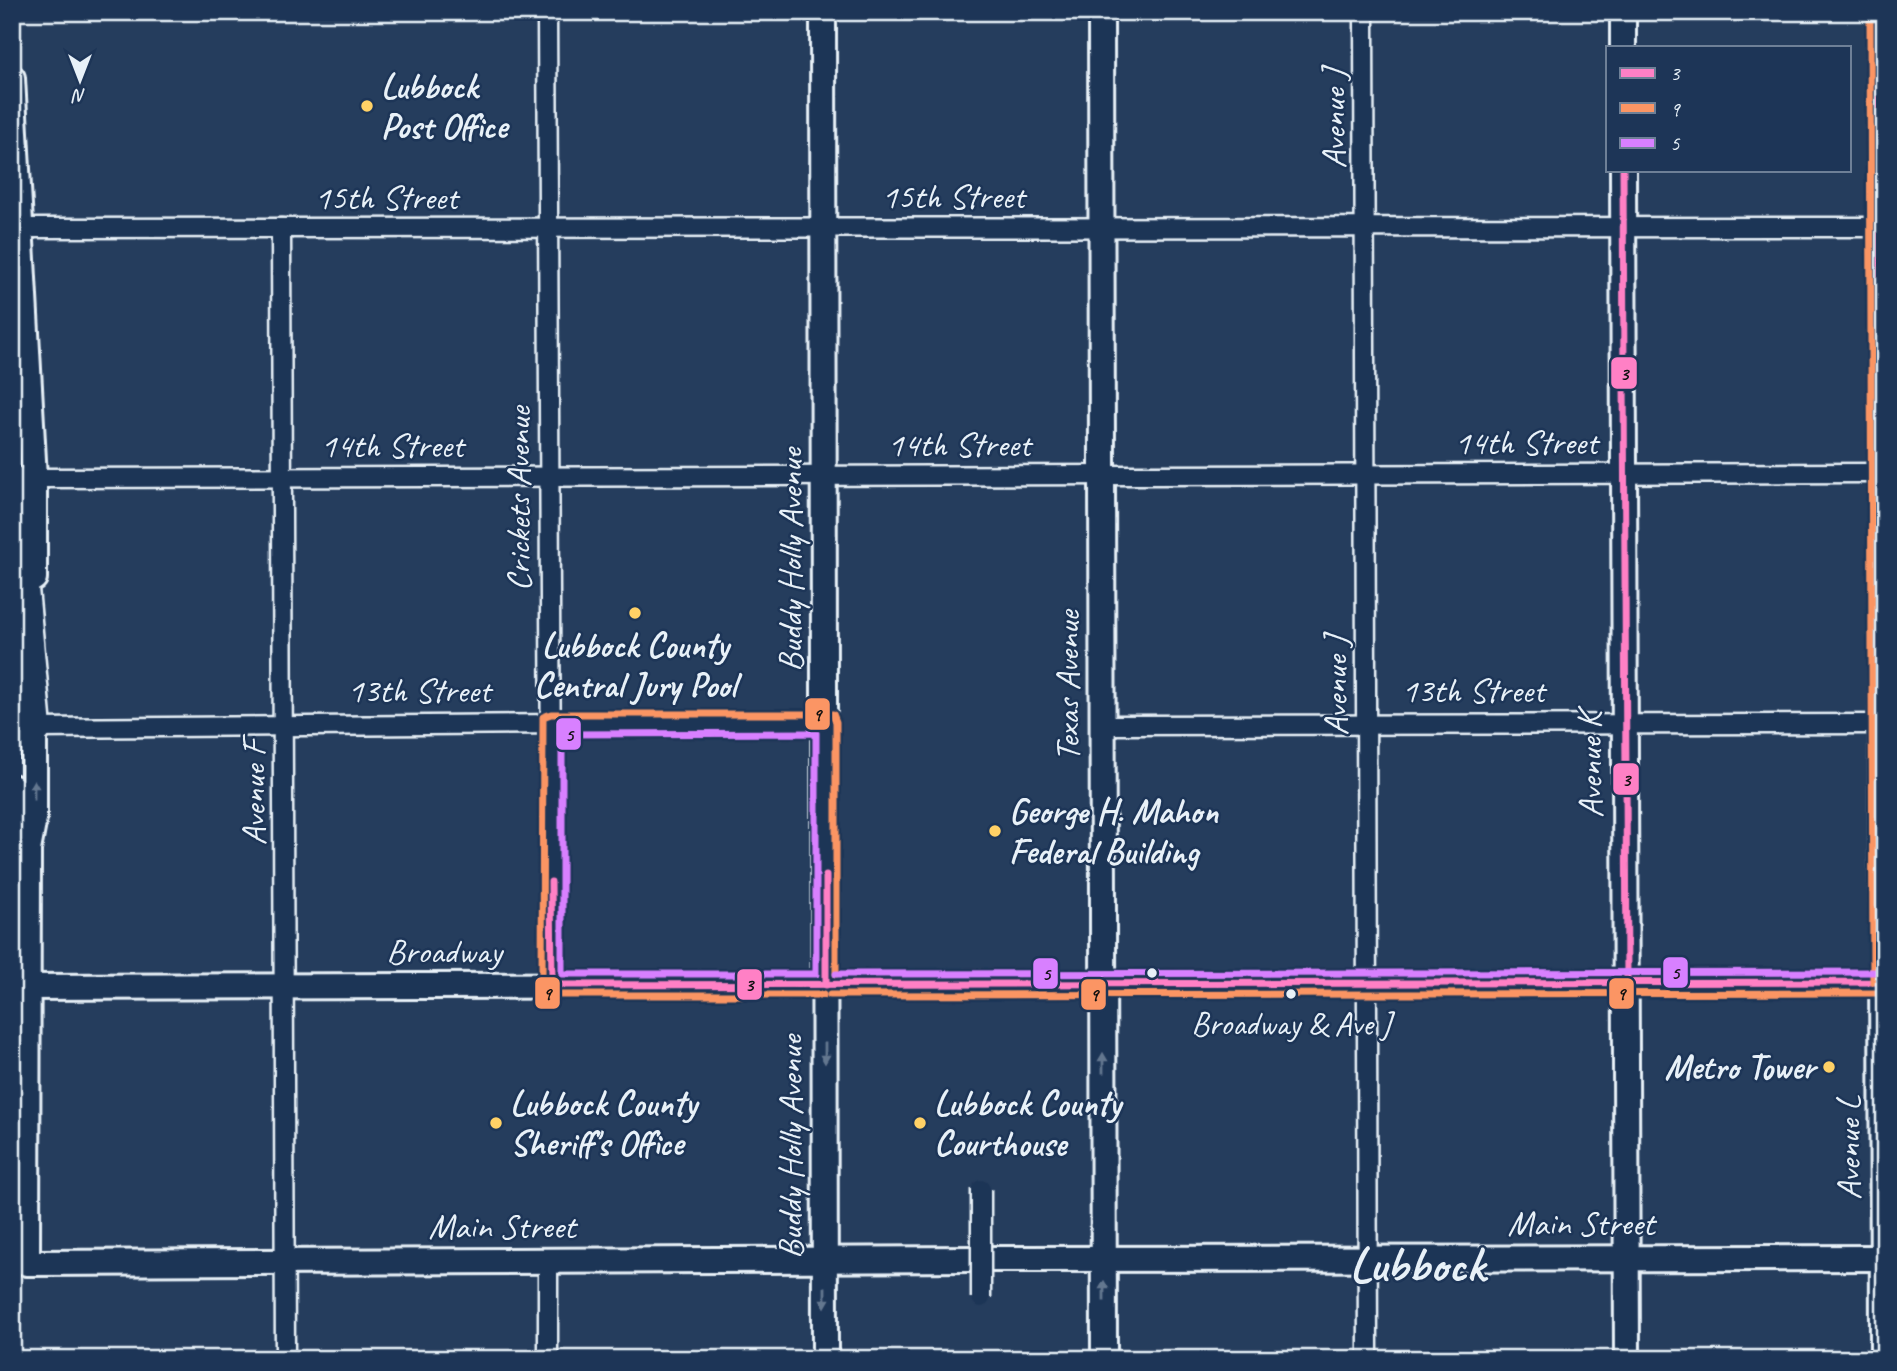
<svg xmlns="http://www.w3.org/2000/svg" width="1897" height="1371" font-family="Caveat,sans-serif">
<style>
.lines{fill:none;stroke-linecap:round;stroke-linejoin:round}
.street-casing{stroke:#e8f1f8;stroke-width:23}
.secondary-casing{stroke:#e8f1f8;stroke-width:30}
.highway-casing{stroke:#e8f1f8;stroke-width:37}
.street{stroke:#1d3557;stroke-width:18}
.secondary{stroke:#1d3557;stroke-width:24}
.highway{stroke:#1d3557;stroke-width:32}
.street-bridge-casing{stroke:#e8f1f8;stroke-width:23;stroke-linecap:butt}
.street-bridge{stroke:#1d3557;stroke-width:18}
.bus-1-casing{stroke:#1d3557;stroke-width:12}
.bus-2-casing{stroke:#1d3557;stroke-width:12}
.bus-3-casing{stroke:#1d3557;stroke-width:12}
.bus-1{stroke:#ff80c5;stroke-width:7}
.bus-2{stroke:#fb9564;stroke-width:7}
.bus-3{stroke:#d880ff;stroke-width:7}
.oneway{fill:#64778f}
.poi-dot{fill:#ffd166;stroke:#1d3557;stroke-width:2.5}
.bus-dot{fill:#e8f1f8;stroke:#1d3557;stroke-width:2.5}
.labels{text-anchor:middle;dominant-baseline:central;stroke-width:5;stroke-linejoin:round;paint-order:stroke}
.bus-label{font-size:33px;fill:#e8f1f8;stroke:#1d3557}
.poi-label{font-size:35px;font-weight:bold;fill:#e8f1f8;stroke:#1d3557;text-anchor:start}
.street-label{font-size:35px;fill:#e8f1f8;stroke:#1d3557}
.town-label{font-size:49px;font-weight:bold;fill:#e8f1f8;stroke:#1d3557}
.line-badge{stroke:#1d3557;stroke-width:2.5}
.pale-badge-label{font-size:19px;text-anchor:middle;font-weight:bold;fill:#111}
</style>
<rect width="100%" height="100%" fill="#253d5d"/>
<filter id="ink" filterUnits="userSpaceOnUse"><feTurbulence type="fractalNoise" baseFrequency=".0143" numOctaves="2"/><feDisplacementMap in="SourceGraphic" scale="14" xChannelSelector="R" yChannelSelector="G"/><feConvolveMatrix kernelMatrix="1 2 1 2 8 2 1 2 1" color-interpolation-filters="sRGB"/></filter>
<g filter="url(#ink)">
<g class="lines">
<!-- street casing -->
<g class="street-casing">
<g id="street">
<path d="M547 12 552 985"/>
<path d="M1364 12 1368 1359"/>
<path d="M22 228 1885 227"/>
<path d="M281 228 285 1359"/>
<path d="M34 478 1885 473"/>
<path d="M1102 725 1885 724"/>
<path d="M35 728 826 722"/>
<path d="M548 1260V1359"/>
</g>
</g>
<!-- secondary casing -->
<g class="secondary-casing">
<g id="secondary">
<path d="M823 12 825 1359"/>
<path d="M1101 12 1104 1359"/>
<path d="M1623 12V47"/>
<path d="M1880 12 1883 1359"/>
<path d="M12 78 34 478V578"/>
<path d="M1623 170 1627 1359"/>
<path d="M34 709V818L28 850 27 1263 977 1259"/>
<path d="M12 787 23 837"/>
<path d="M13 987 1885 982"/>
<path d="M984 1259 1885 1258"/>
</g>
</g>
<!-- highway casing -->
<g class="highway-casing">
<path id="highway" d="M12 482 35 728"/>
</g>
<!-- street -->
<use href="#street" class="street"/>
<!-- secondary -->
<use href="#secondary" class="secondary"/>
<!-- highway -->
<use href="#highway" class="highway"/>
<!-- street-bridge casing -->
<g class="street-bridge-casing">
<path id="street-bridge" d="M981 1189V1298"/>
</g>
<!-- street-bridge -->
<use href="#street-bridge" class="street-bridge"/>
<!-- bus-1 casing -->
<g class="bus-1-casing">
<g id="bus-1">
<path d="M1623 170 1627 982"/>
<path d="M826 876V985"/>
<path d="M551 882 552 985 1883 982 1880 12"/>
</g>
</g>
<!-- bus-2 casing -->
<g class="bus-2-casing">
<g id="bus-2">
<path d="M1870 12 1873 982"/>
<path d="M823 995H552L545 992 542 985 543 717 551 714H833L836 722V974"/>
<path d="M830 995 1885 993"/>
</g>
</g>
<!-- bus-3 casing -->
<g class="bus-3-casing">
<g id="bus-3">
<path d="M816 733V974H562V734Z"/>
<path d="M836 974 1885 972"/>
</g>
</g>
<!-- bus-1 -->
<use href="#bus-1" class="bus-1"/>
<!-- bus-2 -->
<use href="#bus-2" class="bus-2"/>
<!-- bus-3 -->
<use href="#bus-3" class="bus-3"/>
</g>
<!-- one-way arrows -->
<defs><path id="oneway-solid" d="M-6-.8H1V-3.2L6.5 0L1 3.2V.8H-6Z" transform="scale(1.75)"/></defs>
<g class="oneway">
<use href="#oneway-solid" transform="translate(34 790) rotate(-90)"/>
<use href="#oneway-solid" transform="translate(825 1053) rotate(90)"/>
<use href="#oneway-solid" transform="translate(1103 1063) rotate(-90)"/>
<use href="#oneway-solid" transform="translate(1104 1291) rotate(-90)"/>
<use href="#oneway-solid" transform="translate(825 1297) rotate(90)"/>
</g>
</g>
<!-- markers -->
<g class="poi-dot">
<circle cx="367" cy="106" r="7"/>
<circle cx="635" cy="613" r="7"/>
<circle cx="995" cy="831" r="7"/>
<circle cx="1829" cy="1067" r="7"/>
<circle cx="496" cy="1123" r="7"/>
<circle cx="920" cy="1123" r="7"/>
</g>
<g class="bus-dot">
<circle cx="1152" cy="973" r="6"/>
<circle cx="1291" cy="994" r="6"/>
</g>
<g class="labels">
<!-- bus labels -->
<g class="bus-label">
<text x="1291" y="1024">Broadway &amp; Ave J</text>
</g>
<!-- poi labels -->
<g class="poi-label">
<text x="381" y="86">Lubbock<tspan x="381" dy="40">Post Office</tspan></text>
<text x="635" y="645" text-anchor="middle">Lubbock County<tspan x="635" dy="40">Central Jury Pool</tspan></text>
<text x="1009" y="811">George H. Mahon<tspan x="1009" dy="40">Federal Building</tspan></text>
<text x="1815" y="1067" text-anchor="end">Metro Tower</text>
<text x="510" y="1103">Lubbock County<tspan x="510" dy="40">Sheriff's Office</tspan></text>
<text x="934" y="1103">Lubbock County<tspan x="934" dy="40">Courthouse</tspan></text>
</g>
<!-- street labels -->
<g class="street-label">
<text transform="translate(1333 119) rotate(-90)">Avenue J</text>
<text x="953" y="196">15th Street</text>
<text x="386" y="197">15th Street</text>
<text x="1526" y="442">14th Street</text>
<text x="959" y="444">14th Street</text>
<text x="392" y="445">14th Street</text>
<text transform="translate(518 499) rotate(-90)">Crickets Avenue</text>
<text transform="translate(790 560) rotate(-90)">Buddy Holly Avenue</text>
<text transform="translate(1067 686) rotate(-90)">Texas Avenue</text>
<text transform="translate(1335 686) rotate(-90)">Avenue J</text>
<text x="419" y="690">13th Street</text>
<text x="1473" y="690">13th Street</text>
<text transform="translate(1590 765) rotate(-91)">Avenue K</text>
<text transform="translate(253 793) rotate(-90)">Avenue F</text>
<text x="444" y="951">Broadway</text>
<text transform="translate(790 1147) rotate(-90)">Buddy Holly Avenue</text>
<text transform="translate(1848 1148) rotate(-90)">Avenue L</text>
<text x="1581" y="1223">Main Street</text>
<text x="502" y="1226">Main Street</text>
</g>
<!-- town labels -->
<g class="town-label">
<text x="1417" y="1265">Lubbock</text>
</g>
</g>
<g class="line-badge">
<rect x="1610" y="356" width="28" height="34" rx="7" fill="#ff80c5"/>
<rect x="804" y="697" width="27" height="34" rx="7" fill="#fb9564"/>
<rect x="555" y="717" width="27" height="34" rx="7" fill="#d880ff"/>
<rect x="1612" y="762" width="28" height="34" rx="7" fill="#ff80c5"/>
<rect x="1662" y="956" width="27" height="33" rx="7" fill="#d880ff"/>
<rect x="1032" y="957" width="27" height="33" rx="7" fill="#d880ff"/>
<rect x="736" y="968" width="27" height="33" rx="7" fill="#ff80c5"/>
<rect x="534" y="976" width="27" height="34" rx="7" fill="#fb9564"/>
<rect x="1608" y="977" width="27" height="33" rx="7" fill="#fb9564"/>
<rect x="1080" y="978" width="27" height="33" rx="7" fill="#fb9564"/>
</g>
<g class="pale-badge-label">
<text x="1624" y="380">3</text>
<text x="817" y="721">9</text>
<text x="569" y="741">5</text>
<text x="1626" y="786">3</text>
<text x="1675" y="979">5</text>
<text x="1046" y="980">5</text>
<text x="749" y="991">3</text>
<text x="547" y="1000">9</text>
<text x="1621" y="1000">9</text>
<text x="1094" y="1001">9</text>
</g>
<!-- margin -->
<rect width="1897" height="1371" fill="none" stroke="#1d3557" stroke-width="42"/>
<rect x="21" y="21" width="1855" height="1329" fill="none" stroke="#e8f1f8" stroke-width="2.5" filter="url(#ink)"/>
<!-- legend -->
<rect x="1606" y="46" width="245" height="126" fill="#1d3557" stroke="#6e8097" stroke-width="2"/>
<rect x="1620" y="68" width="35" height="10" fill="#ff80c5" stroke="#6e8097" stroke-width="2"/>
<text x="1670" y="80" font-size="21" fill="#e8f1f8">3</text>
<rect x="1620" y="103" width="35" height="10" fill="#fb9564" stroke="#6e8097" stroke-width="2"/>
<text x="1670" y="116" font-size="21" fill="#e8f1f8">9</text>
<rect x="1620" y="138" width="35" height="10" fill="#d880ff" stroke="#6e8097" stroke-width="2"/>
<text x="1670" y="150" font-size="21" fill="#e8f1f8">5</text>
<!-- north arrow -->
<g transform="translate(80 80) rotate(180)" stroke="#1d3557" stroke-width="5" paint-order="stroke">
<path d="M0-5L12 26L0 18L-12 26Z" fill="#e8f1f8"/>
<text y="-10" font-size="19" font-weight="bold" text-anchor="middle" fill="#e8f1f8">N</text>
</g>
</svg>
